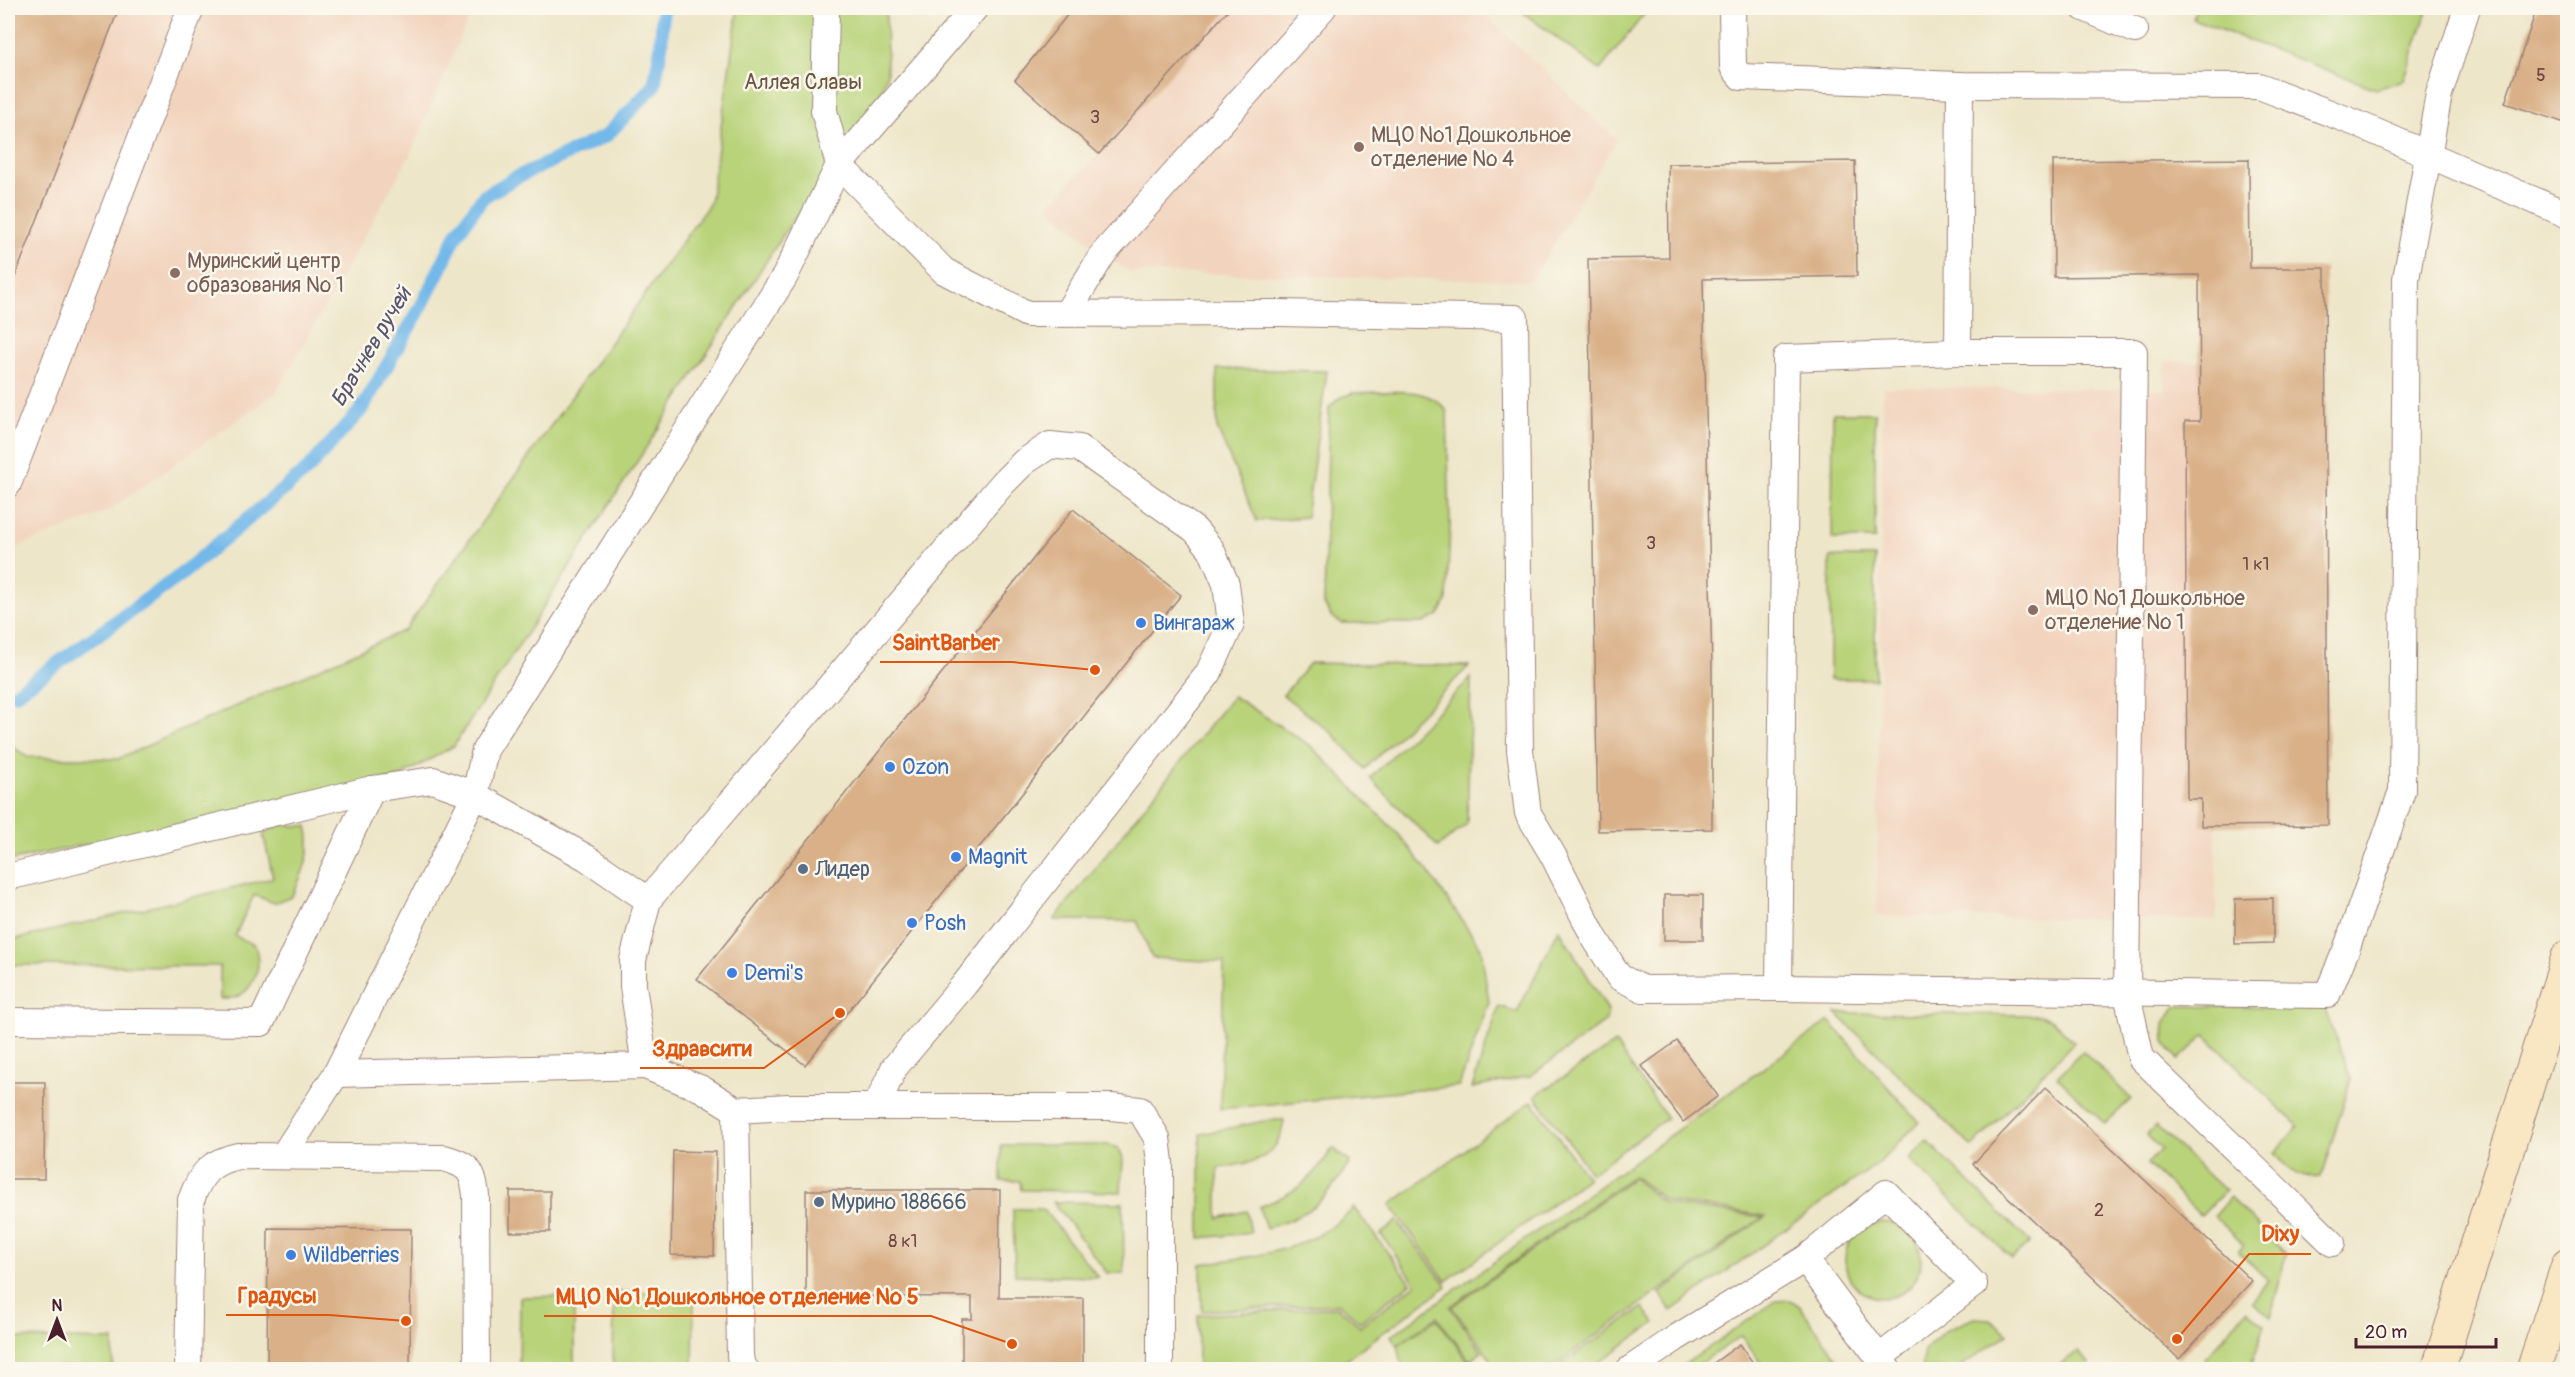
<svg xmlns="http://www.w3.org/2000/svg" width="2575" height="1377" font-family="Pangolin,sans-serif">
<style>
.built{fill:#f2d4be}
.green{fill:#b8d379;stroke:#817952;stroke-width:1.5}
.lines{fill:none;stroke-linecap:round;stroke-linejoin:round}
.stream{stroke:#72b8e9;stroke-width:14}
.building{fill:#d9b087}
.lane-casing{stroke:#9c827a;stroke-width:28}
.secondary-casing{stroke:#9c827a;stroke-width:35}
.lane{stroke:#fff;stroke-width:26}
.secondary{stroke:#f9e7c3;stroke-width:33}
.education-dot{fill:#8d6e63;stroke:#fbf7ec;stroke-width:2}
.shop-dot{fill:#3f7fe0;stroke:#fbf7ec;stroke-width:2}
.service-dot{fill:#5c6f8a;stroke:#fbf7ec;stroke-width:2}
.labels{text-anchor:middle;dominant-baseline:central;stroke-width:5;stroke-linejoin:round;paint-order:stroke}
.number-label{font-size:18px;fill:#6e4342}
.park-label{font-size:21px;fill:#6b5542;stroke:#fbf7ec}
.education-label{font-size:21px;fill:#785e54;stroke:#fbf7ec;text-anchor:start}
.shop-label{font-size:21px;fill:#366cbe;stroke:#fbf7ec;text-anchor:start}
.service-label{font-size:21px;fill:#4e5e75;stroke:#fbf7ec;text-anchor:start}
.water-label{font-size:22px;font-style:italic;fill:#58556e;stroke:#fbf7ec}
.leader{fill:none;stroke:#e0560e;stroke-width:2}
.callout-dot{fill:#e0560e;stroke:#fbf7ec;stroke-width:2}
.callout-label{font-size:22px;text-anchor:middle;font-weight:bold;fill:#e0560e;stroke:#fbf7ec;stroke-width:5;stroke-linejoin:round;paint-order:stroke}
</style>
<rect width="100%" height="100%" fill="#fbf7ec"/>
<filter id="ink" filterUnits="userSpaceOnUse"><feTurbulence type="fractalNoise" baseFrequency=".0167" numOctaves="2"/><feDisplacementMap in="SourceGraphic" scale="12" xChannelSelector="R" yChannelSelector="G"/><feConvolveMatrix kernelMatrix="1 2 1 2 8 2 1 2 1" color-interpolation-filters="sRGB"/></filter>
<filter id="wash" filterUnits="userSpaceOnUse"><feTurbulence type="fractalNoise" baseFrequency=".008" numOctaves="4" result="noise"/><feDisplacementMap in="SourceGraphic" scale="24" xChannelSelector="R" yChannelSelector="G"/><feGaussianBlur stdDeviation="1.35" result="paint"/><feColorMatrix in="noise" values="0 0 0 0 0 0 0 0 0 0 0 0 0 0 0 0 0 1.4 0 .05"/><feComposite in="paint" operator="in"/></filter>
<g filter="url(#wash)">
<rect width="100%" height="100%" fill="#eee6c9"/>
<!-- built -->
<g class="built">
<path d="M8 8H473L411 153 276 393 108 511 8 551Z"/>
<path d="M1230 8H1478L1617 140 1531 281 1130 272 1103 254 1047 206 1099 154Z"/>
<path d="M2165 361 2200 362V421L2185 422 2187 799H2201V825L2216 826V920L1877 916 1883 387 2164 390Z"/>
</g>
<!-- green -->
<g class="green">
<path d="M738 8H886L887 74 875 109 787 229 454 746 397 778 8 861V743L27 757 118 759 405 630 710 203Z"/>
<path d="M1517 8H1649L1600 70Z"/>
<path d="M2196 8H2428L2404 80 2376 89 2193 19Z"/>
<path d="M1217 369 1327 371 1306 517 1257 521 1217 428Z"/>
<path d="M1353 393C1383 393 1430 383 1447 412L1450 524 1447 600 1439 615 1423 623H1341L1331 616 1324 604 1329 408 1339 398Z"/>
<path d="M1833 413H1875V539H1832Z"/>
<rect x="1830" y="557" width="45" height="122"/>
<path d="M1310 663 1469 666 1365 769 1333 734 1283 695Z"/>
<path d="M1471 678 1467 824 1438 847 1370 778Z"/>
<path d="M1233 696 1311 746 1399 835 1427 870 1481 948 1489 1002 1459 1086 1220 1109 1224 962 1152 958 1137 921 1054 920Z"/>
<path d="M281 825 307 826C314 852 303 872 292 896L274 903 254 895 235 936 255 945C264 972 250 1001 220 999V966L8 965V941L273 878 263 833Z"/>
<path d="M1559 929 1608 1010 1606 1021 1530 1076 1472 1088 1499 1006 1517 1012Z"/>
<path d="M2176 1006 2325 1009 2351 1079 2321 1177C2299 1180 2288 1170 2275 1153L2298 1126 2205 1035 2178 1060 2165 1041 2164 1023Z"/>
<path d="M1836 1013 2039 1015 2052 1020 2074 1042 1972 1147Z"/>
<path d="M1829 1021 1919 1122 1880 1162 1671 1311 1660 1293 1766 1216 1666 1201 1633 1176 1450 1307 1482 1352 1469 1360 1437 1317 1397 1345 1391 1336Z"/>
<path d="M1615 1043 1667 1118 1591 1173 1535 1096Z"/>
<path d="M2083 1051 2131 1099 2105 1124 2057 1077Z"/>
<path d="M1532 1101 1588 1178 1446 1281 1390 1205Z"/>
<path d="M1269 1120H1284C1279 1161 1252 1163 1218 1168V1218L1247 1211 1251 1233 1200 1238V1134Z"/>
<path d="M2156 1126 2225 1191 2201 1216 2147 1164 2161 1149 2147 1135Z"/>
<path d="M1927 1141 2030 1242 2012 1259 1909 1159Z"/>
<path d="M1001 1145H1108L1118 1148 1123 1158 1121 1192 1021 1190 1020 1181H1001Z"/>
<path d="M1333 1148 1350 1162C1328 1198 1309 1217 1266 1228L1259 1207C1297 1192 1310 1182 1333 1148Z"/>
<path d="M1633 1178 1665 1204 1763 1217 1549 1369H1498L1452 1307Z"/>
<path d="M2230 1197 2286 1254 2271 1316 2252 1302 2268 1280 2238 1252 2244 1245 2214 1216Z"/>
<path d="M1053 1202 1123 1203 1124 1273H1107Z"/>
<path d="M1354 1208 1411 1283 1360 1322 1339 1304 1202 1311 1201 1264C1260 1255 1310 1252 1354 1208Z"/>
<path d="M1013 1209H1043L1098 1277 1015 1275Z"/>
<path d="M1397 1221 1447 1286 1333 1369H1198V1315L1338 1307 1360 1326 1416 1284 1381 1234Z"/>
<circle cx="1883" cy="1260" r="38"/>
<path d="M614 1292 694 1293 693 1369H613Z"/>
<path d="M574 1296V1369H519L520 1297Z"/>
<path d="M1790 1300 1800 1306 1844 1369H1765L1741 1336 1692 1369H1678L1776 1301Z"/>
<path d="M1643 1307 1655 1323 1589 1369H1554Z"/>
<path d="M2246 1310 2265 1325 2250 1369H2217L2204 1360Z"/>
<path d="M1974 1318 1990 1319 2008 1334 1957 1369H1922L1925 1350 1943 1332Z"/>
<path d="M1437 1319 1473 1368 1474 1369H1403L1398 1345Z"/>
<path d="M8 1338 113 1340V1369H8Z"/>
<path d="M2078 1352 2090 1364 2084 1369H2053Z"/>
</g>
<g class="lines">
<!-- stream -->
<path class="stream" d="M15 694 178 577 308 469 361 410 421 307 457 234 483 197 515 178 606 136 654 86 661 47 663 8"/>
</g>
<g id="blocks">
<!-- building -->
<g class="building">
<path d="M8 8H119L8 295Z"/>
<path d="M1073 8H1230L1099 154 1015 80Z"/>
<path d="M2537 8H2568V124L2505 103Z"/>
<path d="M2249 159 2250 268H2325L2328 825 2201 826V799H2187L2185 421H2200L2199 275 2054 277 2053 161Z"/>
<path d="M1855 161 1857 276 1703 279 1712 668V829L1598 831 1588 259 1669 258 1668 164Z"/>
<path d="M1073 509 1181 595 805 1065 697 979Z"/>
<rect x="1664" y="895" width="39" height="45"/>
<path d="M2273 898V943L2235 944V899Z"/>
<path d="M1677 1041 1718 1096 1683 1122 1642 1066Z"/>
<path d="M8 1082H45L44 1179H8Z"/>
<path d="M2046 1087 2252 1281 2179 1359 1973 1164Z"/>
<path d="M673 1151 716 1152 714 1256 671 1255Z"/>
<path d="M806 1190H1000L999 1298H1083V1370H962V1319H972V1297L806 1296Z"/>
<rect x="510" y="1191" width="40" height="41"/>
<path d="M268 1228 411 1229 410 1370H267Z"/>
<path d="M1740 1344 1758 1370H1704Z"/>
</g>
</g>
</g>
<g filter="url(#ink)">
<use href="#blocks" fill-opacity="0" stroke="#9c827a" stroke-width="1.5"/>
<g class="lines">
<!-- lane casing -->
<g class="lane-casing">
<g id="lane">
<path d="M826 8 824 111 839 165 944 271 1027 314 1279 313 1515 318 1520 750 1528 813 1554 857 1594 937 1619 977 1643 989 1779 988 2327 995 2346 950 2402 791 2406 279 2439 94 2467 8"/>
<path d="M1732 8 1733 67 1741 77 1960 85 2259 86 2353 122 2568 215"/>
<path d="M2084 8 2135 30"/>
<path d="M1960 85 1958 352H2134L2127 994 2141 1058 2332 1243"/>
<path d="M1067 313 1103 254 1323 8"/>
<path d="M8 484 191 8"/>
<path d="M8 877 372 789 433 780 475 795 587 858 648 900"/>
<path d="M1779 988 1786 358 1958 352"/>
<path d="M8 1021 261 1023 372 789"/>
<path d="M336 1074 645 1066"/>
<path d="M736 1110 702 1089 645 1066 633 986V960L648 900 1003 483 1024 462 1050 445 1079 448 1195 530 1211 549 1226 584 1231 624 1208 674 964 985 894 1068 876 1107"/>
<path d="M283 1156 336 1074 475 795 485 750 785 276 839 165 975 8"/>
<path d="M1805 1259 1888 1370"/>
<path d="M188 1370 191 1200C201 1173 210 1162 238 1156L444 1158C468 1165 473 1170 476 1195L477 1370"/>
<path d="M746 1370 742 1368 740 1355 736 1110 788 1107H1111L1140 1110 1157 1138 1160 1162V1370"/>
<path d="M1629 1370 1676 1338 1805 1259 1886 1193 1974 1284 1880 1357"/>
</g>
</g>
<!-- secondary casing -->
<g class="secondary-casing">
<g id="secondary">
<path d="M2438 1370 2568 957"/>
<path d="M2533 1370 2568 1265"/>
</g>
</g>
<!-- lane -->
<use href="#lane" class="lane"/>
<!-- secondary -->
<use href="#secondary" class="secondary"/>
</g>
</g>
<!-- markers -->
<g class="education-dot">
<circle cx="1359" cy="147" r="6"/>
<circle cx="175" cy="273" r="6"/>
<circle cx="2033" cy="610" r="6"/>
</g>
<g class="shop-dot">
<circle cx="1141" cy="623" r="6"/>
<circle cx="890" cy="767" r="6"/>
<circle cx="956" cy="857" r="6"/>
<circle cx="912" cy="923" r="6"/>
<circle cx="732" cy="973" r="6"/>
<circle cx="291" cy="1255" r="6"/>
</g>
<g class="service-dot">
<circle cx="803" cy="869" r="6"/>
<circle cx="819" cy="1202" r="6"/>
</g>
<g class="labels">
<!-- number labels -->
<g class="number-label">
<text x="2541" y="75">5</text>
<text x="1095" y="117">3</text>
<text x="1651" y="543">3</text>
<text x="2256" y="564">1 к1</text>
<text x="2099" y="1210">2</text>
<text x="903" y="1241">8 к1</text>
</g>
<!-- park labels -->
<g class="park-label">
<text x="803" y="82">Аллея Славы</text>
</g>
<!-- education labels -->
<g class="education-label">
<text x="1371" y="135">МЦО №1 Дошкольное<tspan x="1371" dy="24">отделение № 4</tspan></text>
<text x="187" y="261">Муринский центр<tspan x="187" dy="24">образования № 1</tspan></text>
<text x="2045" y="598">МЦО №1 Дошкольное<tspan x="2045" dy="24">отделение № 1</tspan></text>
</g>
<!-- shop labels -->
<g class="shop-label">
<text x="1153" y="623">Вингараж</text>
<text x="902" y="767">Ozon</text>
<text x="968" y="857">Magnit</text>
<text x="924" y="923">Posh</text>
<text x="744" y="973">Demi's</text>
<text x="303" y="1255">Wildberries</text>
</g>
<!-- service labels -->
<g class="service-label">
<text x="815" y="869">Лидер</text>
<text x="831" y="1202">Мурино 188666</text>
</g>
<!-- water labels -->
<g class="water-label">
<text transform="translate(371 347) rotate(-59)">Брачнев ручей</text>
</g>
</g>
<!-- callouts -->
<path class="leader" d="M1095 670L1012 662H880M840 1013L764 1068H640M2177 1339L2249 1254H2311M406 1321L329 1315H226M1012 1344L931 1316H544"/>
<g class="callout-dot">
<circle cx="1095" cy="670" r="6"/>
<circle cx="840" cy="1013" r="6"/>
<circle cx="2177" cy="1339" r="6"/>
<circle cx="406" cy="1321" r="6"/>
<circle cx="1012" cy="1344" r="6"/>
</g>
<g class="callout-label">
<text x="946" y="650">SaintBarber</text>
<text x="702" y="1056">Здравсити</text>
<text x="2280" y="1241">Dixy</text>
<text x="277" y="1303">Градусы</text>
<text x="737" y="1304">МЦО №1 Дошкольное отделение № 5</text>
</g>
<!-- margin -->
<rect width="2575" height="1377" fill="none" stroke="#fbf7ec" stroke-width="30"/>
<!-- north arrow -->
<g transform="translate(57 1320)" stroke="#fbf7ec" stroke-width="4.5" paint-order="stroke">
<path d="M0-4.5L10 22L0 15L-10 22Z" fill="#4a1f2b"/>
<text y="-9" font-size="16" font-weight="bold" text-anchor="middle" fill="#4a1f2b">N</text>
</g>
<!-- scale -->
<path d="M2356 1338v9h140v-9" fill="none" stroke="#4a1f2b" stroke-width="3"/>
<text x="2365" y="1338" font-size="18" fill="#4a1f2b" stroke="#fbf7ec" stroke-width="4.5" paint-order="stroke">20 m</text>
</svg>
